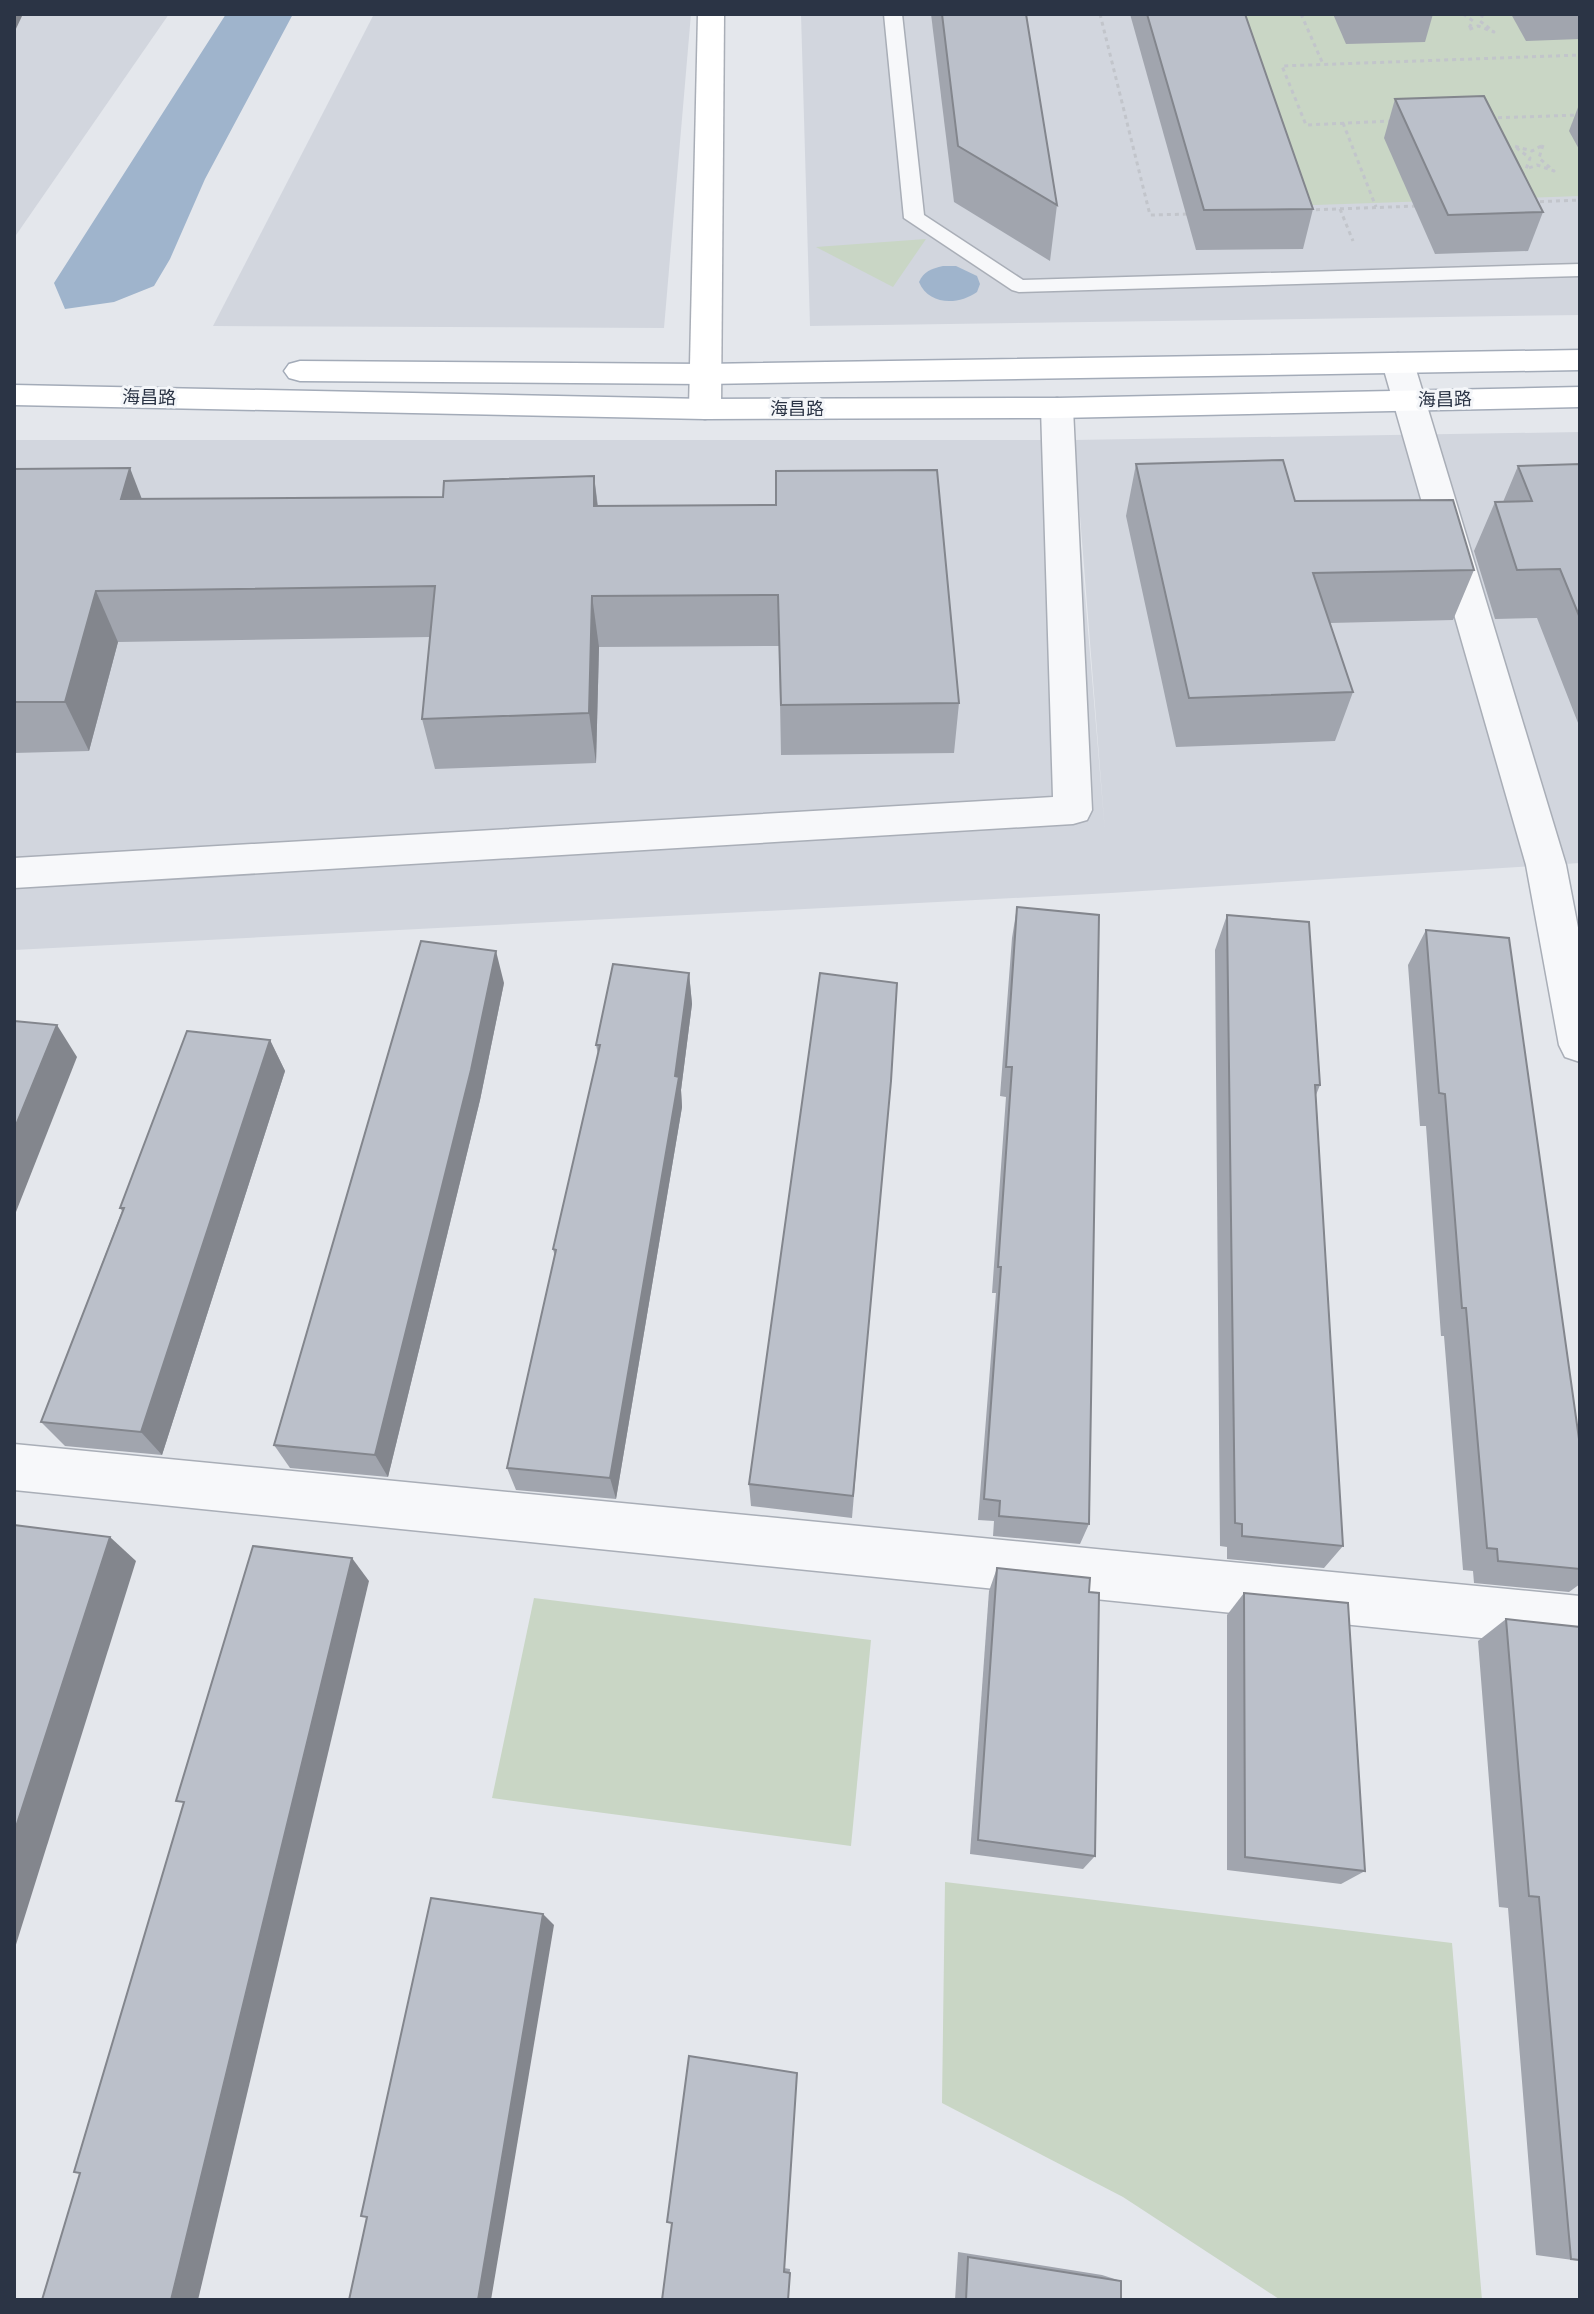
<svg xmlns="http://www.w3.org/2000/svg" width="1594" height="2314" font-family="'Sofia Sans Condensed','Noto Sans SC',sans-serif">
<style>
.built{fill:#d2d6de}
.green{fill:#c9d6c5}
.water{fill:#9fb4cc}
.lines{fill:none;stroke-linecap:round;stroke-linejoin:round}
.lane-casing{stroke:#a9aeb7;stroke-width:3}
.street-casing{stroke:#a9aeb7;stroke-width:3}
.secondary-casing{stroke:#a9aeb7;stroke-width:3}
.primary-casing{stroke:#a3abb8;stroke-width:3}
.path{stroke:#c2c5cb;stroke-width:3;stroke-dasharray:4 4;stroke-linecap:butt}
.lane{fill:#f7f8fa;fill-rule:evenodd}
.street{fill:#f7f8fa;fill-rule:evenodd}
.secondary{fill:#fff;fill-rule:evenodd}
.primary{fill:#fff;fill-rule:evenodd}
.wall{fill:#a1a5ae}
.shaded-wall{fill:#83868d}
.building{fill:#bbc0ca;stroke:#83868d;stroke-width:2}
.labels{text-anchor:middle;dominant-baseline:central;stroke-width:6;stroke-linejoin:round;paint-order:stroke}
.far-street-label{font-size:18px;fill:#2b3445;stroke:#f4f6f9}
</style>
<rect width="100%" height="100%" fill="#e4e7ec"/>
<!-- built -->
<g class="built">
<path d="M14 14H169L14 238Z"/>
<path d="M374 14H691L664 328 213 326Z"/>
<path d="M801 14H1580V315L810 326Z"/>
<path d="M1580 432V863L1111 893 14 950V440H1072L1105 832 1074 440Z"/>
</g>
<!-- green -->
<g class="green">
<path d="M1224 14H1580V196L1286 206Z"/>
<path d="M926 239 893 287 816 247Z"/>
<path d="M534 1598 871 1640 851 1846 492 1798Z"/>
<path d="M945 1882 1452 1943 1482 2300 1279 2299 1123 2197 942 2103Z"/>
</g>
<!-- water -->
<g class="water">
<path d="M226 14H293L205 179 170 259 154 286 114 302 65 309 54 283Z"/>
<path d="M943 266H956L977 276 980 284 977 292C959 305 929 306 919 282 924 271 931 269 943 266Z"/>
</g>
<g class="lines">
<!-- lane casing -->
<g class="lane-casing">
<path id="lane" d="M884 14H902L924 215 1023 280 1580 264V276L1019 292 1012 290 904 218Z"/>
</g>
<!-- street casing -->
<g class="street-casing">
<g id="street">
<path d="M1398 353 1409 356 1414 363 1566 865 1580 938V1062L1565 1057 1559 1045 1526 865 1382 363 1387 356Z"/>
<path d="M1057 398 1068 401 1073 408 1092 810 1087 820 1073 824 14 888V858L1053 797 1041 408 1046 401Z"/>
<path d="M14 1444 1580 1596V1648L14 1490Z"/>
</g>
</g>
<!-- secondary casing -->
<g class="secondary-casing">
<path id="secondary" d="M698 14H724L721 409 716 416 705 419 694 416 689 409Z"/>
</g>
<!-- primary casing -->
<g class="primary-casing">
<g id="primary">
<path d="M1580 350V370L705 384 300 381 289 378 284 371 289 364 300 361 705 364Z"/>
<path d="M14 385 705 399 1057 398 1580 387V407L1057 418 705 419 14 405Z"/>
</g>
</g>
<!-- path -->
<g class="path">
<path d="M1100 14 1150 215 1190 214"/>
<path d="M1301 14 1323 64"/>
<path d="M1463 14 1473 21 1468 30 1478 26 1494 32 1480 21 1483 14"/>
<path d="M1490 118 1580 115"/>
<path d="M1392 121 1306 125 1282 66 1580 55"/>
<path d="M1343 123 1376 207"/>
<path d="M1543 145 1539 158 1554 171 1537 165 1526 169 1530 158 1514 146 1532 151Z"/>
<path d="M1532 202 1580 200"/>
<path d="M1340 209 1353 241"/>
<path d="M1308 210 1418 206"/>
</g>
<!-- lane -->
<use href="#lane" class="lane"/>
<!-- street -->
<use href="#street" class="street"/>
<!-- secondary -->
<use href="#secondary" class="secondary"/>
<!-- primary -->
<use href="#primary" class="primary"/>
</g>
<!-- wall -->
<g class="wall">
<path d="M931 14H1026L1057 205 1050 261 954 202Z"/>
<path d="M1130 14H1245L1313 209 1303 249 1196 250Z"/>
<path d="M1333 14H1433L1425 42 1346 44Z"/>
<path d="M1511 14H1580V39L1526 41Z"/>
<path d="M1395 99 1543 212 1528 251 1435 254 1384 138Z"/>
<path d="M1580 102V151L1569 131Z"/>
<path d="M1136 464 1295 501 1474 570 1453 620 1330 623 1353 692 1335 741 1176 747 1126 516Z"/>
<path d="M1580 464V728L1537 618 1495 619 1474 551 1495 502H1503L1518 466Z"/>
<path d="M14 469 142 499 443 497 594 476 598 506 776 505 959 703 954 753 781 755 779 646 599 647 596 763 435 769 422 719 430 637 118 642 89 751 14 753Z"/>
<path d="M1017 907 1089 1524 1080 1544 993 1536 994 1521 978 1520 996 1293H992L1006 1097 1000 1096 1012 938Z"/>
<path d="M1227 915 1320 1085 1316 1095 1343 1546 1324 1568 1227 1559V1547L1220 1546 1215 950Z"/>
<path d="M1426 930 1580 1446V1584L1569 1592 1474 1583 1473 1571 1463 1570 1444 1336H1441L1426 1126H1420L1408 965Z"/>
<path d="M689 973 692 1004 681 1090 682 1107 616 1499 516 1490 507 1468 555 1257 553 1249 598 1054 596 1045Z"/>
<path d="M504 983 480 1100 388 1477 290 1468 274 1445Z"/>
<path d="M897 983 852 1518 751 1506 749 1484Z"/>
<path d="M270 1040 285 1071 162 1455 65 1446 41 1422 122 1211 120 1208Z"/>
<path d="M997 1568 1095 1856 1083 1869 970 1854 989 1591Z"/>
<path d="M1244 1593 1365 1871 1341 1884 1227 1870V1615Z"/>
<path d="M1506 1619 1580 1627V2261L1536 2255 1508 1908 1499 1907 1478 1641Z"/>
<path d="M672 2223 784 2268 790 2269 788 2300Z"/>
<path d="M958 2252 1102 2275 1121 2281V2300H955Z"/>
</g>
<!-- shaded-wall -->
<g class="shaded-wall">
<path d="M14 14H23L14 33Z"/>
<path d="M130 468 150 520 121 499Z"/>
<path d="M594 476 600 528 594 506Z"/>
<path d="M96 591 118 642 89 751 65 702Z"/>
<path d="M592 596 599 647 596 763 589 713Z"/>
<path d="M496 951 504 983 480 1100 388 1477 375 1455Z"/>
<path d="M689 973 692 1004 681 1090 682 1107 616 1499 610 1478 675 1076Z"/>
<path d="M57 1025 77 1057 14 1217V1130Z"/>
<path d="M270 1040 285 1071 162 1455 141 1432Z"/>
<path d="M110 1537 136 1561 14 1951V1833Z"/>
<path d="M352 1558 369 1581 198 2300H171Z"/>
<path d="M543 1914 554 1925 491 2300H478Z"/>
</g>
<!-- building -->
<g class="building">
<path d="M942 14H1026L1057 205 958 146Z"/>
<path d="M1147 14H1245L1313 209 1204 210Z"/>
<path d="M1484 96 1543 212 1448 215 1395 99Z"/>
<path d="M1283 460 1295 501 1453 500 1474 570 1313 573 1353 692 1189 698 1136 464Z"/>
<path d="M1580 464V618L1560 569 1517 570 1495 502 1532 501 1518 466Z"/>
<path d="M130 468 121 499 443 497 444 481 594 476V506L776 505V471L937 470 959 703 781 705 778 595 592 596 589 713 422 719 435 586 96 591 65 702H14V469Z"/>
<path d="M1017 907 1099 915 1089 1524 999 1516 1000 1501 984 1499 1001 1267H998L1012 1067H1006Z"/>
<path d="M1227 915 1309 922 1320 1085H1315L1343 1546 1242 1536V1524L1235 1523Z"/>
<path d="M1426 930 1509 938 1580 1446V1569L1498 1561 1497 1549 1487 1548 1466 1308H1462L1445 1094 1439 1093Z"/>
<path d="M421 941 496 951 471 1070 375 1455 274 1445Z"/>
<path d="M613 964 689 973 675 1076 679 1077 610 1478 507 1468 556 1250 553 1249 600 1045H596Z"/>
<path d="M820 973 897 983 891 1081 853 1496 749 1484Z"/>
<path d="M14 1021 57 1025 14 1130Z"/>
<path d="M187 1031 270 1040 141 1432 41 1422 124 1208H120Z"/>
<path d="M14 1525 110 1537 14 1833Z"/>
<path d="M253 1546 352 1558 171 2300H42L80 2173 74 2172 184 1802 176 1801Z"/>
<path d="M997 1568 1090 1578 1089 1592 1099 1593 1095 1856 978 1840Z"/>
<path d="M1244 1593 1348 1603 1365 1871 1245 1857Z"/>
<path d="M1506 1619 1580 1627V2260L1571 2259 1539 1897 1529 1896Z"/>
<path d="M431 1898 543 1914 478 2300H349L367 2217 361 2216Z"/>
<path d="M689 2056 797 2073 784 2272 790 2273 788 2300H662L672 2223 667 2222Z"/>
<path d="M968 2257 1121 2281V2300H966Z"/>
</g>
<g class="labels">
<!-- far-street labels -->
<g class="far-street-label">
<text transform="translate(149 398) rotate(1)">海昌路</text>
<text transform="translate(1445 400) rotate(-1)">海昌路</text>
<text x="797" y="409">海昌路</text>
</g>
</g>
<!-- border -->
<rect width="1594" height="2314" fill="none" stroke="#2b3445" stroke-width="32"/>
</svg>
